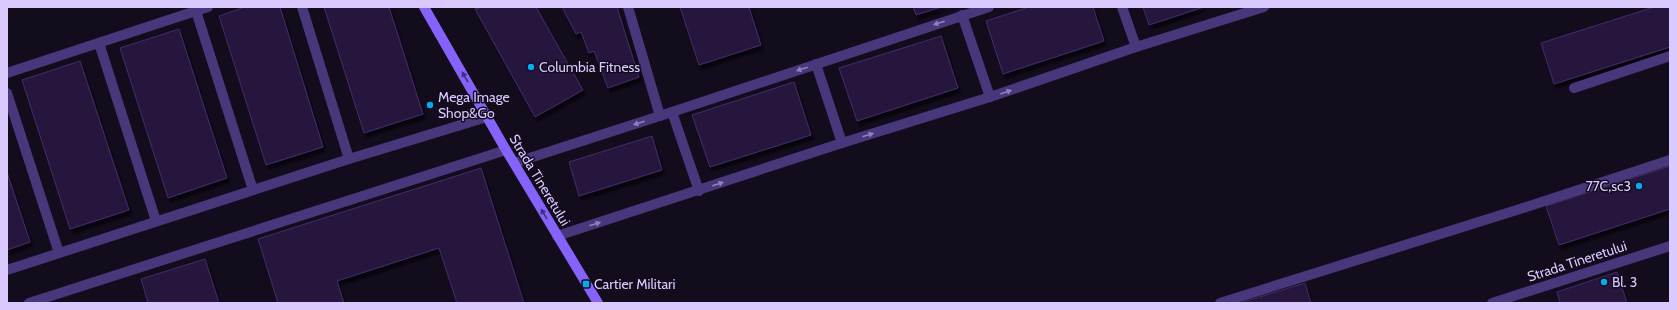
<svg xmlns="http://www.w3.org/2000/svg" width="1677" height="310" font-family="Cabin,sans-serif">
<style>
.building{fill:#27193d;stroke:#432b68;filter:url(#shadow)}
.lines{fill:none;stroke-linecap:round;stroke-linejoin:round}
.lane{stroke:#48387b;stroke-width:10}
.secondary{stroke:#8563fb;stroke-width:10}
.oneway{fill:#9080bc}
.oneway2{fill:#402f76}
.poi-dot{fill:#07a8ec;stroke:#120c1d;stroke-width:1.5}
.labels{text-anchor:middle;dominant-baseline:central;stroke-width:3;stroke-linejoin:round;paint-order:stroke}
.poi-label{font-size:14px;fill:#d9c9fe;stroke:#120c1d;text-anchor:start}
.street-label{font-size:14px;fill:#d9c9fe;stroke:#120c1d}
</style>
<defs>
<filter id="shadow"><feDropShadow dx="2.5" dy="4.5" stdDeviation="1" flood-color="#0009"/></filter>
</defs>
<rect width="100%" height="100%" fill="#120c1d"/>
<!-- building -->
<g class="building">
<path d="M245 7H280L323 147 266 165 219 16Z"/>
<path d="M324 7H389L423 114 364 133Z"/>
<path d="M482 7H536L583 90 535 117 475 9Z"/>
<path d="M562 7H617L639 77 608 88 594 51 589 53 581 32 576 34Z"/>
<path d="M680 7H749L761 45 699 65Z"/>
<path d="M913 7H941L916 15Z"/>
<path d="M1029 7H1093L1104 41 1003 74 986 21Z"/>
<path d="M1143 7H1204L1149 25Z"/>
<path d="M1654 7H1670V47L1554 84 1541 43Z"/>
<path d="M179 29 227 178 168 198 120 48Z"/>
<path d="M941 36 958 88 857 121 839 68Z"/>
<path d="M80 61 129 210 70 229 22 80Z"/>
<path d="M794 82 811 135 710 167 692 115Z"/>
<path d="M652 136 662 170 579 196 569 162Z"/>
<path d="M1670 166V209L1559 245 1546 206Z"/>
<path d="M481 168 524 303H457L439 248 337 281 344 303H278L258 239Z"/>
<path d="M7 172 30 242 7 250Z"/>
<path d="M205 259 219 303H148L141 279Z"/>
<path d="M1617 272 1627 303H1560L1557 292Z"/>
<path d="M1305 283 1311 303H1240Z"/>
</g>
<g class="lines">
<!-- lane -->
<g class="lane">
<path d="M302 7 349 159"/>
<path d="M628 7 660 116"/>
<path d="M1122 7 1136 47"/>
<path d="M196 11 253 190"/>
<path d="M962 15 990 97"/>
<path d="M99 43 156 221"/>
<path d="M816 64 842 143"/>
<path d="M7 73 208 7"/>
<path d="M1574 88 1670 56"/>
<path d="M7 93 59 253"/>
<path d="M672 112 699 191"/>
<path d="M514 163 672 112 989 7"/>
<path d="M557 236 842 143 990 97 1136 47 1264 7"/>
<path d="M7 270 349 159 487 117"/>
<path d="M29 303 506 150"/>
<path d="M1220 303 1520 209 1670 160"/>
<path d="M1492 303 1670 246"/>
</g>
<!-- secondary -->
<path class="secondary" d="M424 7 506 150 598 303"/>
</g>
<!-- one-way arrows -->
<defs><path id="oneway-solid" d="M-6-.8H1V-3.2L6.5 0L1 3.2V.8H-6Z"/></defs>
<g class="oneway">
<use href="#oneway-solid" transform="translate(939 23) rotate(162)"/>
<use href="#oneway-solid" transform="translate(802 69) rotate(162)"/>
<use href="#oneway-solid" transform="translate(1006 92) rotate(-19)"/>
<use href="#oneway-solid" transform="translate(639 123) rotate(162)"/>
<use href="#oneway-solid" transform="translate(868 135) rotate(-17)"/>
<use href="#oneway-solid" transform="translate(718 184) rotate(-18)"/>
<use href="#oneway-solid" transform="translate(595 224) rotate(-18)"/>
</g>
<g class="oneway2">
<use href="#oneway-solid" transform="translate(465 77) rotate(-120)"/>
<use href="#oneway-solid" transform="translate(544 214) rotate(-121)"/>
</g>
<!-- markers -->
<g class="poi-dot">
<circle cx="531" cy="67" r="4"/>
<circle cx="430" cy="105" r="4"/>
<circle cx="1639" cy="186" r="4"/>
<circle cx="1604" cy="282" r="4"/>
<rect x="582" y="280" width="8" height="8" rx="2"/>
</g>
<g class="labels">
<!-- poi labels -->
<g class="poi-label">
<text x="539" y="67">Columbia Fitness</text>
<text x="438" y="97">Mega Image<tspan x="438" dy="16">Shop&amp;Go</tspan></text>
<text x="1631" y="186" text-anchor="end">77C,sc3</text>
<text x="1612" y="282">Bl. 3</text>
<text x="594" y="284">Cartier Militari</text>
</g>
<!-- street labels -->
<g class="street-label">
<text transform="translate(540 180) rotate(59)">Strada Tineretului</text>
<text transform="translate(1577 261) rotate(-18)">Strada Tineretului</text>
</g>
</g>
<!-- border -->
<rect width="1677" height="310" fill="none" stroke="#d9c9fe" stroke-width="16"/>
</svg>
